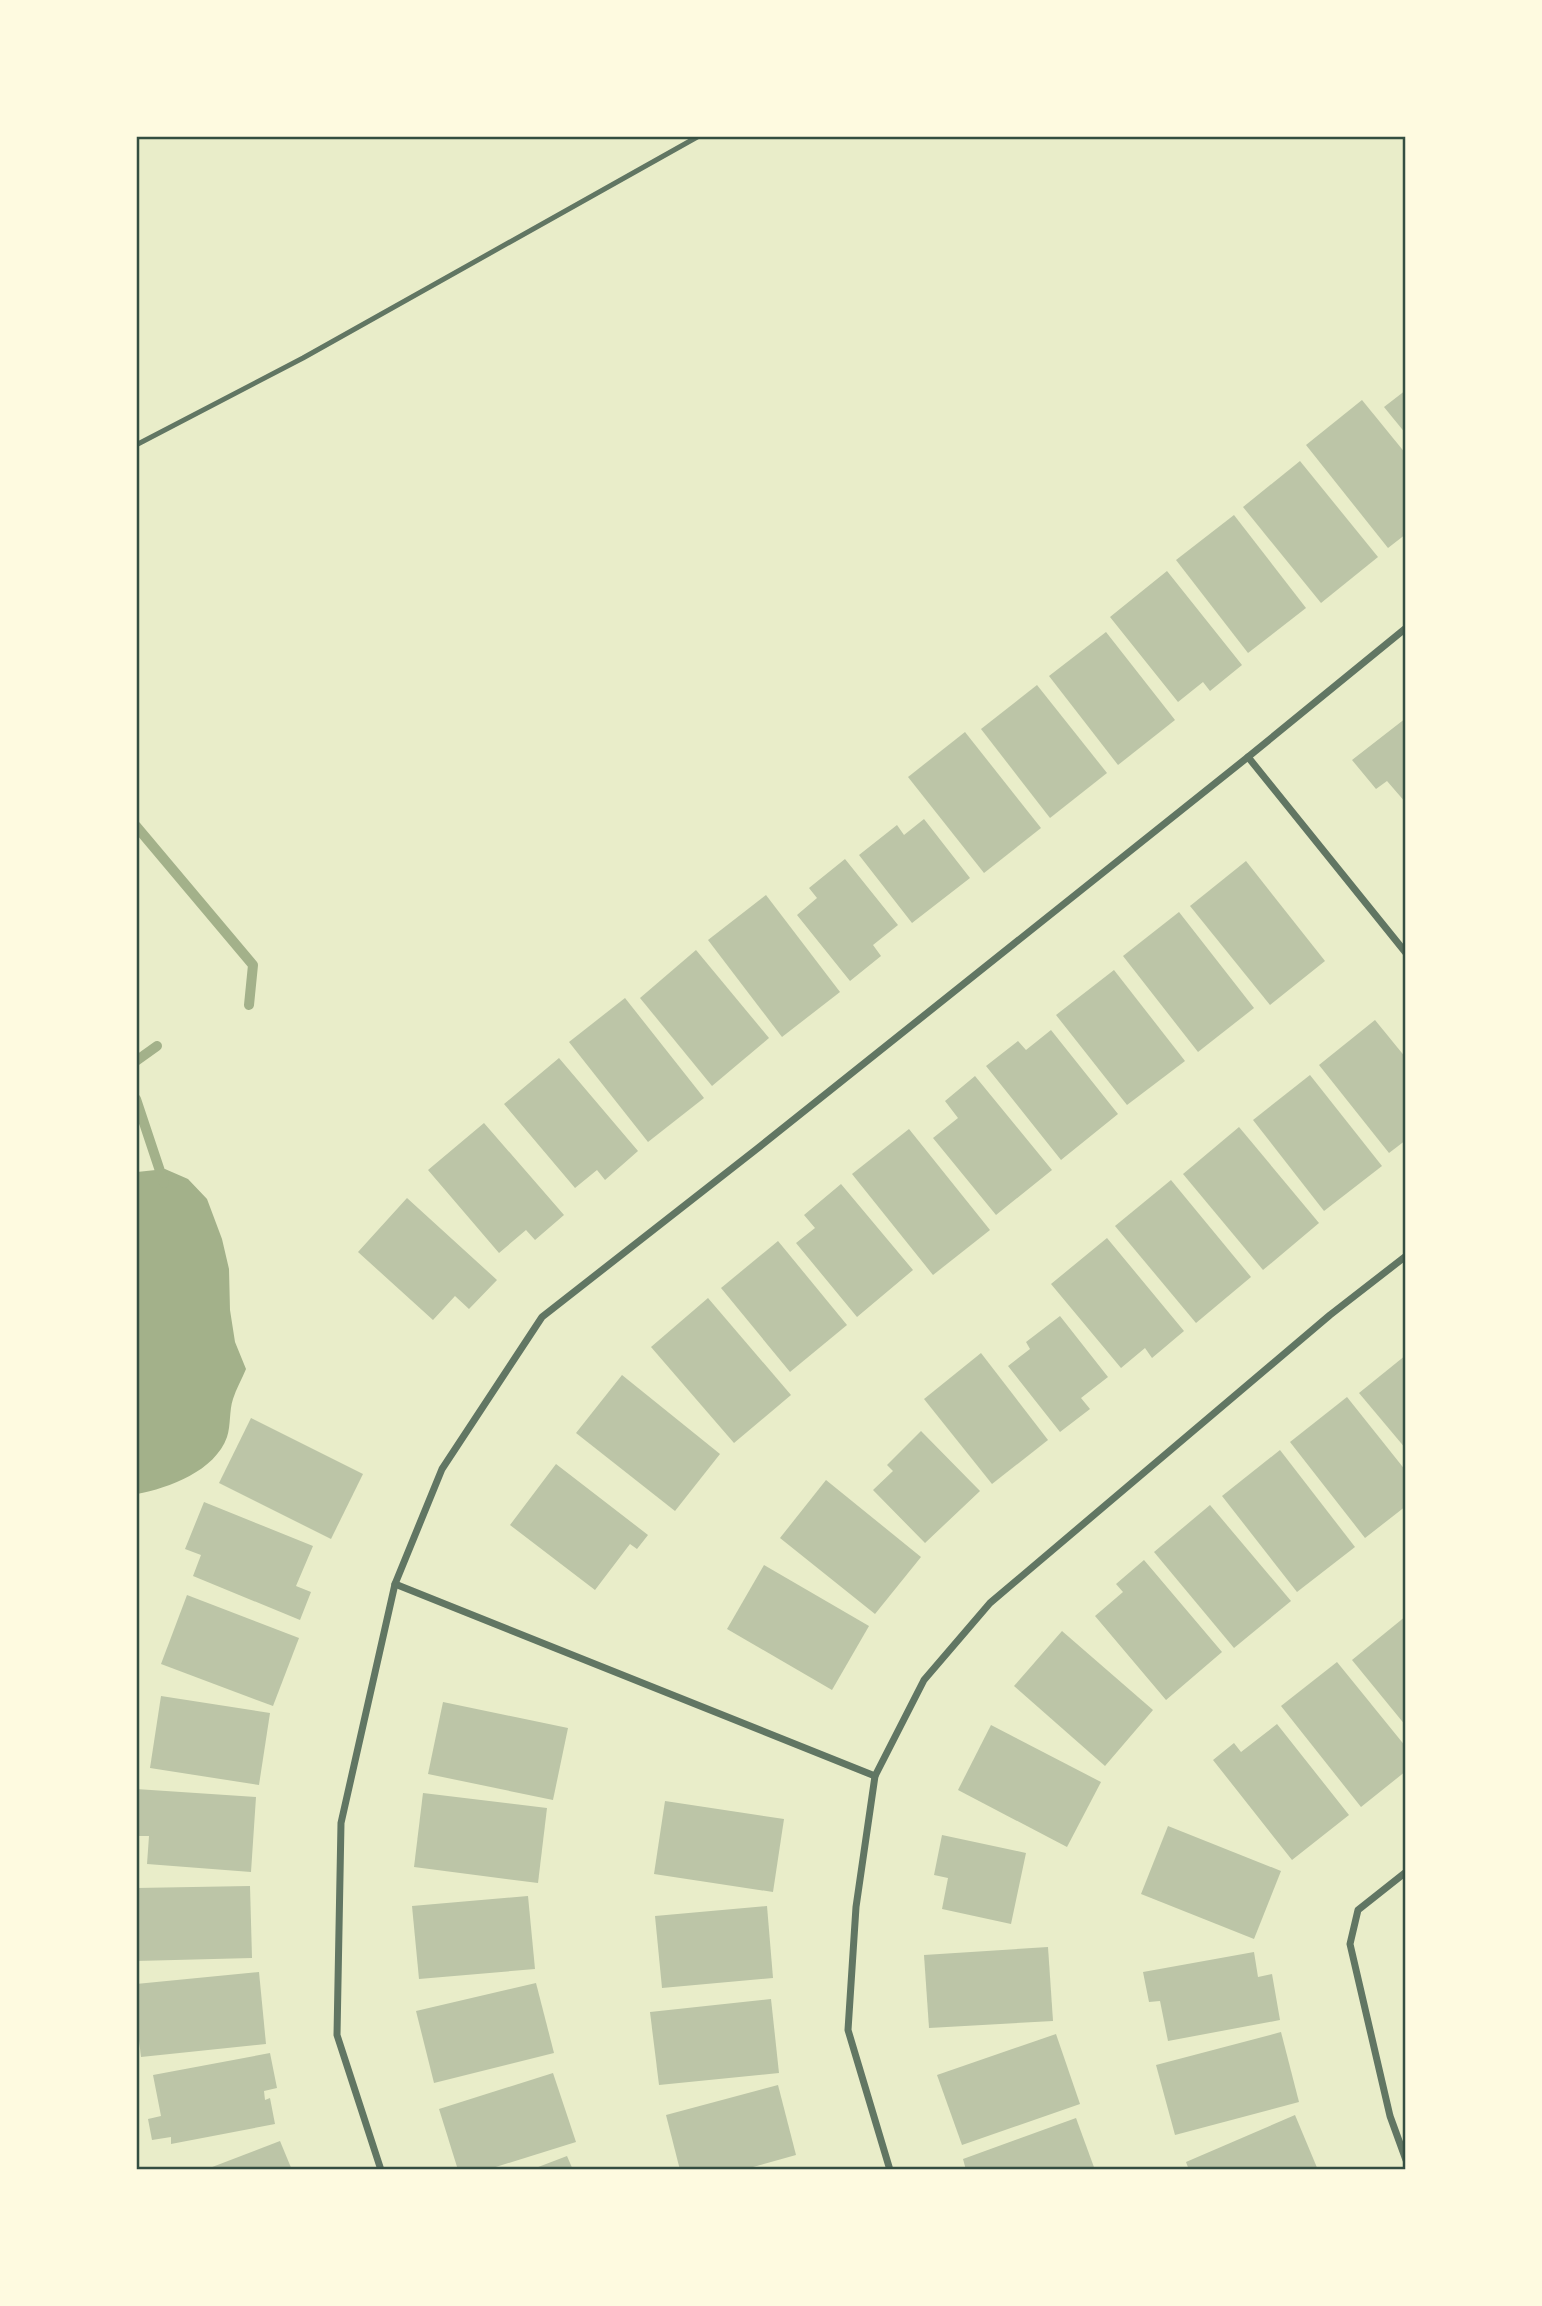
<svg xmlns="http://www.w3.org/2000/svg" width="1542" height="2306" font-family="Arial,sans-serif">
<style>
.water{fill:#a3b18a}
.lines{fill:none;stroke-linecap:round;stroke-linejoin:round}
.stream{stroke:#a3b18a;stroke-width:10}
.building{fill:#bcc5a7}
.service{stroke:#617663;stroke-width:5}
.minor{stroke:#617663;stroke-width:7}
.neatline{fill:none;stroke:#344e41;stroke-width:2.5}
</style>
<rect width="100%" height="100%" fill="#e9edc9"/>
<!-- water -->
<path class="water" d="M165 1169 188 1179 207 1199 222 1239 229 1269 230 1310 235 1342 246 1369C242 1379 236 1389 233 1399 229 1411 231 1425 227 1437 215 1471 169 1488 137 1494V1172Z"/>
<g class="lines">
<!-- stream -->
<g class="stream">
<path d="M136 826 253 965 249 1005"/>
<path d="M136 1061 157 1046"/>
<path d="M136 1099 164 1183"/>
</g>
</g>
<!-- building -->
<g class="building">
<path d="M1406 390V434L1384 407Z"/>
<path d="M1362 400 1406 454V534L1388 548 1306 445Z"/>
<path d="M1300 461 1378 557 1321 603 1243 507Z"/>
<path d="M1234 515 1306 608 1248 653 1176 560Z"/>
<path d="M1167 571 1242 665 1210 691 1203 682 1178 702 1110 617Z"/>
<path d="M1106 632 1175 720 1118 765 1049 676Z"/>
<path d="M1037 685 1107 773 1050 818 981 729Z"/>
<path d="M1406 718V803L1387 781 1376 789 1352 760Z"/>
<path d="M965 732 1041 828 984 873 908 777Z"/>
<path d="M924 819 970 878 912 923 859 855 897 825 904 835Z"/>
<path d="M845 859 898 925 873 945 881 956 850 981 797 915 817 898 809 888Z"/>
<path d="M1246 861 1325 961 1270 1005 1190 906Z"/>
<path d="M766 895 840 992 782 1037 708 940Z"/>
<path d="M1179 912 1254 1008 1198 1052 1123 956Z"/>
<path d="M696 950 769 1038 712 1086 640 998Z"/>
<path d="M1114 970 1185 1061 1127 1105 1056 1015Z"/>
<path d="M625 998 704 1098 648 1142 569 1042Z"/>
<path d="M1375 1020 1406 1058V1140L1389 1153 1319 1065Z"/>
<path d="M1051 1030 1118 1114 1061 1160 986 1066 1018 1041 1026 1050Z"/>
<path d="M559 1058 638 1151 605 1180 597 1170 575 1188 504 1104Z"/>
<path d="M1310 1075 1382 1166 1324 1211 1253 1120Z"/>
<path d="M975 1076 1052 1170 996 1215 933 1138 958 1118 945 1101Z"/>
<path d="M484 1123 564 1215 535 1240 526 1230 499 1253 428 1170Z"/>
<path d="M1239 1127 1319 1223 1263 1270 1183 1174Z"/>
<path d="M909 1129 990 1230 933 1275 852 1174Z"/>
<path d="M1171 1180 1251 1277 1196 1323 1115 1226Z"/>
<path d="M841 1184 913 1270 857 1317 796 1243 815 1228 804 1215Z"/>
<path d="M407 1198 497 1280 469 1309 455 1296 433 1320 358 1252Z"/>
<path d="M1107 1238 1184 1331 1152 1358 1145 1348 1121 1368 1051 1284Z"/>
<path d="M778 1241 847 1325 790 1372 721 1288Z"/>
<path d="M708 1298 791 1395 734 1443 651 1347Z"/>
<path d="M1060 1316 1108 1377 1081 1398 1090 1409 1060 1432 1008 1366 1030 1349 1026 1342Z"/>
<path d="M981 1353 1048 1440 992 1484 924 1399Z"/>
<path d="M1406 1355V1449L1359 1393Z"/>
<path d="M622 1375 720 1454 675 1511 576 1433Z"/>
<path d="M1347 1397 1406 1471V1506L1365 1538 1290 1442Z"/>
<path d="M251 1418 363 1474 331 1539 219 1483Z"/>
<path d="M921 1431 980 1491 925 1543 873 1490 893 1471 887 1465Z"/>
<path d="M1280 1450 1355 1547 1297 1592 1222 1496Z"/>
<path d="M556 1464 648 1535 637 1549 630 1544 595 1590 510 1525Z"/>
<path d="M826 1480 921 1557 875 1614 780 1538Z"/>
<path d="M204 1502 313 1546 296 1586 311 1592 300 1620 193 1576 201 1555 185 1549Z"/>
<path d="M1210 1505 1291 1601 1234 1648 1154 1552Z"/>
<path d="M1144 1560 1222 1652 1166 1700 1095 1616 1123 1592 1116 1584Z"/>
<path d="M764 1565 869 1626 832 1690 727 1629Z"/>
<path d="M187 1595 299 1638 273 1706 161 1664Z"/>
<path d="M1406 1616V1726L1352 1660Z"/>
<path d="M1062 1631 1153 1710 1105 1766 1014 1686Z"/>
<path d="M1337 1662 1406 1747V1771L1361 1807 1281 1706Z"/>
<path d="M161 1696 270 1713 259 1785 150 1768Z"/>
<path d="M443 1702 568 1728 553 1800 428 1774Z"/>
<path d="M1277 1724 1349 1815 1292 1860 1213 1760 1234 1743 1241 1752Z"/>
<path d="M991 1725 1101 1782 1067 1847 958 1790Z"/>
<path d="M136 1789 256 1797 251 1872 147 1864 149 1836H136Z"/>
<path d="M423 1793 547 1808 538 1883 414 1867Z"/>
<path d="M665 1801 784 1819 773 1892 654 1874Z"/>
<path d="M1168 1826 1281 1871 1254 1939 1141 1894Z"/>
<path d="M942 1835 1026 1853 1011 1924 942 1909 948 1878 934 1875Z"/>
<path d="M250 1886 252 1958 136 1961V1888Z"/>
<path d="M528 1896 535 1969 419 1979 412 1906Z"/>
<path d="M767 1906 773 1978 662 1988 655 1916Z"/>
<path d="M1048 1947 1053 2021 929 2028 924 1955Z"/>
<path d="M1254 1952 1258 1977 1272 1974 1280 2020 1168 2041 1160 2001 1149 2002 1143 1972Z"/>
<path d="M259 1972 266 2044 141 2057 136 2015V1984Z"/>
<path d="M536 1983 554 2053 434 2083 416 2011Z"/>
<path d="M771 1999 779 2073 659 2085 650 2012Z"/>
<path d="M1281 2032 1299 2102 1175 2135 1156 2065Z"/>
<path d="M1056 2034 1080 2104 962 2145 937 2075Z"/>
<path d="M270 2053 277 2088 264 2091 265 2100 270 2098 275 2124 171 2144V2137L152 2140 148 2119 161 2116 153 2075Z"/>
<path d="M553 2073 576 2142 486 2170H458L439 2109Z"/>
<path d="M778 2085 796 2155 742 2170H680L666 2115Z"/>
<path d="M1295 2115 1318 2170H1189L1186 2162Z"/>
<path d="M1076 2118 1095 2170H966L963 2159Z"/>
<path d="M280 2141 292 2170H207V2169Z"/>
<path d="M567 2156 573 2170H533V2169Z"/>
</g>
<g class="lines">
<!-- service -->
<path class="service" d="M136 445 303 358 699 136"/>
<!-- minor -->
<g class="minor">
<path d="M1248 757 1406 953"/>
<path d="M395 1584 875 1776"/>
<path d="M1406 1872 1358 1910 1350 1944 1390 2116 1406 2160"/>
<path d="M381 2170 337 2035 341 1823 395 1584 442 1469 542 1317 758 1148 1248 757 1406 628"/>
<path d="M890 2170 848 2030 856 1907 875 1776 924 1680 990 1603 1330 1315 1406 1256"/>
</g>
</g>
<!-- border -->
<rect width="1542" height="2306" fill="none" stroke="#fefae0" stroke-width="276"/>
<rect x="138" y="138" width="1266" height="2030" class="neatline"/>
</svg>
